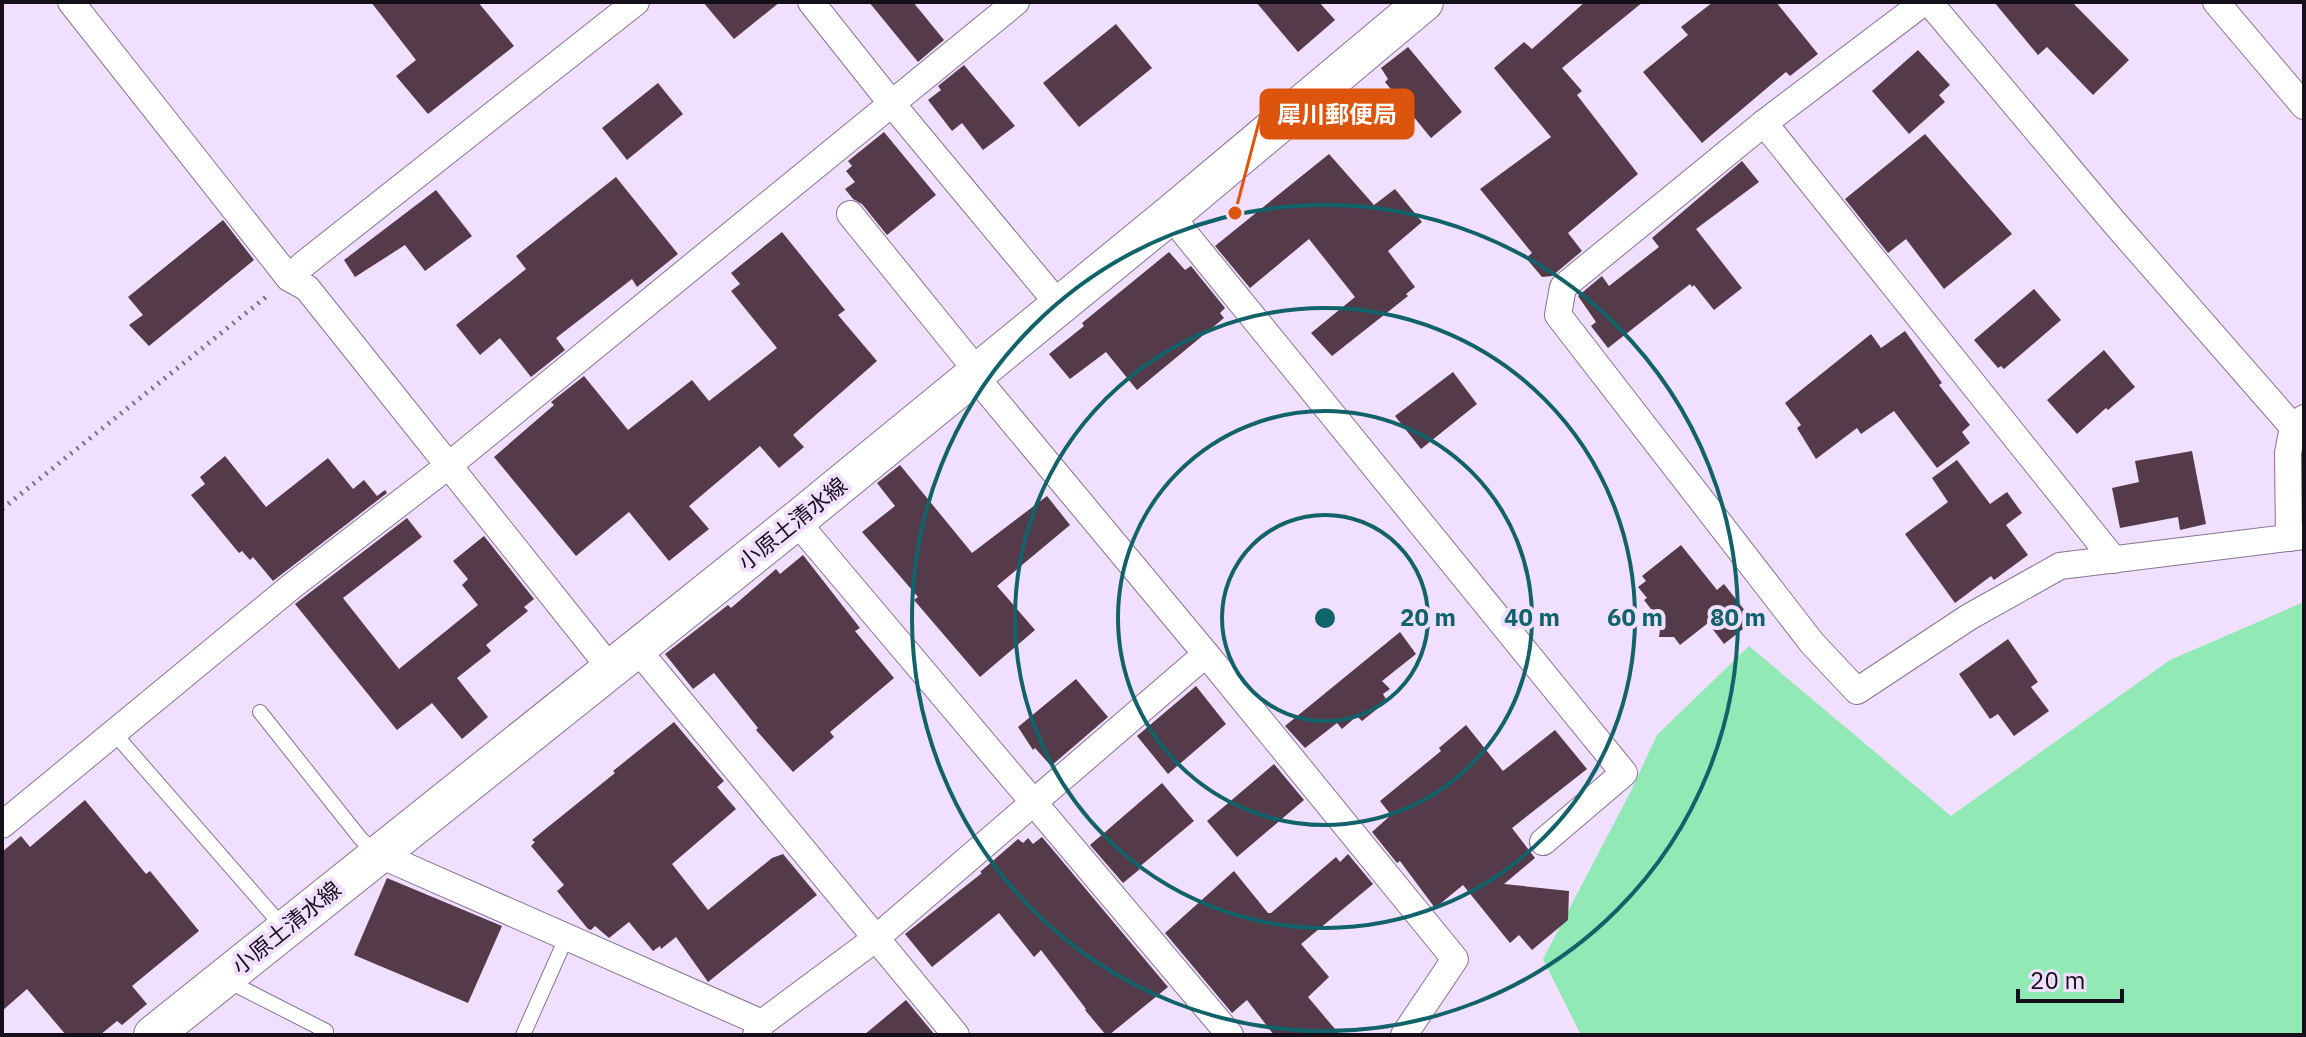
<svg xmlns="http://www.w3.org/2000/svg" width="2306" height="1037" font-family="'IBM Plex Sans','Noto Sans JP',sans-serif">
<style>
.green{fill:#91e9b6}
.building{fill:#553a4a}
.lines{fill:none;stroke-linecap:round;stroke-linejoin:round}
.service-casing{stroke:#857591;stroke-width:16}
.minor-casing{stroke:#857591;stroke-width:28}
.secondary-casing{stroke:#857591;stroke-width:40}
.path{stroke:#7c7085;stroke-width:5;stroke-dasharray:2 6;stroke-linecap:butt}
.service{stroke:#fff;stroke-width:14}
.minor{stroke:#fff;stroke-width:26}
.secondary{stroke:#fff;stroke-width:38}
.ring{fill:none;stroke:#126269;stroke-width:4}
.labels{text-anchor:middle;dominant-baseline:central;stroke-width:8;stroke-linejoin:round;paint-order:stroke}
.street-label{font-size:22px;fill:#150f1a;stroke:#f1dfff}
.centre{fill:#126269;stroke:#f1dfff;stroke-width:4}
.ring-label{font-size:24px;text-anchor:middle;font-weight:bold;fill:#126269;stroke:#f1dfff;stroke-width:8;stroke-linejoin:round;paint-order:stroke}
.leader{fill:none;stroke:#dd550d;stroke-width:3}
.callout-dot{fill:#dd550d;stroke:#f1dfff;stroke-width:3}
.callout{fill:#dd550d;stroke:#dd550d;stroke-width:3}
.callout-label{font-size:24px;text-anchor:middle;font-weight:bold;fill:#fff}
</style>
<rect width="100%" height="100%" fill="#f1dfff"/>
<!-- green -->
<path class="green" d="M2304 602V1035H1581L1543 959 1631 791 1657 735 1749 646 1951 816 2170 660Z"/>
<!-- building -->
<g class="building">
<path d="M371 2H478L514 46 428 114 396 76 416 60Z"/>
<path d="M703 2H780L734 39Z"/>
<path d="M869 2H913L944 40 918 62Z"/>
<path d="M1256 2H1319L1335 20 1298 52Z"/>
<path d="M1585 2H1643L1562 68 1582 91 1577 95 1638 174 1568 233 1582 251 1552 276 1542 277 1526 258 1532 253 1480 189 1551 137 1494 68 1524 42 1532 49Z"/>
<path d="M1713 2H1776L1818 54 1790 76 1786 72 1702 143 1643 72 1688 35 1681 27Z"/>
<path d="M1994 2H2072L2129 60 2093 95 2047 47 2038 55Z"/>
<path d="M1116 24 1152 68 1079 127 1043 83Z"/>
<path d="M1408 47 1462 112 1431 138 1385 82 1388 79 1381 68Z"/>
<path d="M1918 50 1950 85 1939 95 1945 102 1909 134 1872 91Z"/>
<path d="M964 65 1015 126 983 150 962 123 952 131 928 100 941 90 938 86Z"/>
<path d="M658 83 683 114 627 160 602 128Z"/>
<path d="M884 132 936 195 887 235 862 204 853 199 845 189 855 182 846 171 852 166 848 161Z"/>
<path d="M1925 134 2012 234 1944 289 1906 239 1888 253 1845 199Z"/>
<path d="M1329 154 1374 205 1395 189 1422 222 1388 251 1415 287 1406 294 1408 296 1332 356 1311 333 1355 297 1309 239 1250 288 1215 246Z"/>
<path d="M1742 161 1759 182 1696 229 1742 288 1714 310 1694 285 1692 287 1690 284 1608 348 1591 326 1596 322 1578 296 1602 276 1609 286 1659 247 1652 238Z"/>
<path d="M616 177 678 254 637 287 632 279 556 338 565 350 531 377 500 338 480 355 456 325 526 269 516 256Z"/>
<path d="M436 190 472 236 425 271 405 245 355 277 344 260Z"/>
<path d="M223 220 254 260 149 346 129 325 143 315 128 297Z"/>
<path d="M782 232 845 310 838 315 877 361 793 435 804 447 779 468 760 446 689 506 709 529 669 561 629 512 576 556 494 457 554 405 551 402 584 376 628 430 692 380 709 401 777 348 731 291 740 284 731 273Z"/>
<path d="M1169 252 1185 270 1191 266 1225 308 1220 313 1224 318 1137 390 1106 352 1070 379 1049 354 1084 326 1082 323Z"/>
<path d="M2034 289 2061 320 2004 369 2001 366 1998 368 1974 340Z"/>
<path d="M1905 331 1942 383 1939 385 1970 425 1962 432 1970 443 1937 468 1894 411 1861 434 1857 428 1816 459 1797 428 1801 425 1785 403 1871 334 1881 348Z"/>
<path d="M2104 350 2135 387 2108 410 2106 408 2077 434 2047 400Z"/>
<path d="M1453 372 1477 404 1421 449 1395 416Z"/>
<path d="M2192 451 2206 524 2180 530 2178 517 2120 528 2112 488 2139 482 2135 461Z"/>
<path d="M225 456 266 507 328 458 353 489 364 480 377 496 385 490 387 493 273 581 253 557 250 560 242 551 239 553 191 495 205 484 200 477Z"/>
<path d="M1957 460 1990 504 2007 492 2022 513 2006 525 2028 555 1994 580 1991 576 1955 603 1905 534 1948 502 1932 478Z"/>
<path d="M900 465 972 553 1047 496 1070 525 997 586 1035 630 980 677 914 600 918 597 862 532 895 506 877 483Z"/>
<path d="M407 518 422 537 343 598 399 669 478 605 462 585 468 579 453 561 484 536 534 599 524 607 528 611 486 645 491 651 457 678 488 717 462 739 432 703 397 730 295 604Z"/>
<path d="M1681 545 1717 590 1724 584 1753 621 1724 644 1708 623 1680 645 1674 637H1659L1661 622 1644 600 1647 598 1638 587 1646 581 1642 576Z"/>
<path d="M803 555 860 628 855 631 894 678 830 732 834 737 793 772 756 730 758 728 714 673 693 689 665 654 728 605 731 608 776 569 780 574Z"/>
<path d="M1400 632 1416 654 1382 681 1390 689 1383 694 1387 701 1362 721 1357 716 1342 729 1337 723 1305 748 1285 726Z"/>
<path d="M2008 639 2038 682 2031 687 2049 711 2014 736 1998 714 1990 719 1959 674Z"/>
<path d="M1076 679 1108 717 1051 766 1035 748 1033 750 1018 727Z"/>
<path d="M1196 686 1226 724 1168 774 1137 736Z"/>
<path d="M674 722 724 781 717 787 736 809 672 864 708 910 772 858 783 854 817 895 708 982 676 937 661 949 660 946 653 951 629 922 609 938 595 926 591 930 588 929 557 891 564 885 531 846 535 842 532 840 615 773 613 771Z"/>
<path d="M1466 725 1503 771 1555 730 1587 769 1512 828 1535 858 1504 884 1569 891 1568 920 1532 950 1519 935 1510 943 1463 885 1435 908 1400 861 1397 863 1372 832 1391 815 1380 801 1441 751 1439 748Z"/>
<path d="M1274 764 1304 800 1237 857 1207 821Z"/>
<path d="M1162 783 1194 821 1138 868 1140 869 1123 883 1090 845Z"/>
<path d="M85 800 146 874 150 871 199 931 132 986 147 1004 122 1025 117 1021 100 1035H66L27 989 2 1011V852L21 836 30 847Z"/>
<path d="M1042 837 1168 987 1109 1035H1106L1085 1010 1086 1009 1041 950 1034 957 999 913 932 967 905 934 982 873 980 872 1018 839 1023 843 1028 838 1033 844Z"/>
<path d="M1348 854 1373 884 1301 944 1329 977 1308 997 1340 1035H1274L1247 1000 1232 1013 1165 933 1234 871 1268 913H1271L1336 857 1340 862Z"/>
<path d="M387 878 502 926 468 1003 354 955Z"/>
<path d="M906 1000 935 1035H864Z"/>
</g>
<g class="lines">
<!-- service casing -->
<g class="service-casing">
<g id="service">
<path d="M260 712 361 839 377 853"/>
<path d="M114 733 284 928"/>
<path d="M226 980 326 1031 324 1035"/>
<path d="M523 1035 567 936"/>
</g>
</g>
<!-- minor casing -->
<g class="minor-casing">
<g id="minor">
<path d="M71 2 289 278 307 288 611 669"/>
<path d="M811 2 892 104 1060 306"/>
<path d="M1924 2 1764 123 1563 287 1558 315 1812 643 1857 691 1969 617 2060 566 2304 536"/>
<path d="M1929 2 2113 221 2293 427"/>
<path d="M2216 2 2304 106"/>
<path d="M1764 123 2114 560"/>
<path d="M850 214 978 372"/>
<path d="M1170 215 1624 773 1543 842"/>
<path d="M289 278 304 264 636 2"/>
<path d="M974 375 1206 654 1455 959 1404 1035"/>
<path d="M796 521 1230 1035"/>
<path d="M2289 538 2288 453 2293 427 2304 418"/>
<path d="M637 649 956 1035"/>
<path d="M2 825 292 586 448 466 1016 2"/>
<path d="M378 854 762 1023"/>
<path d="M756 1035 762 1023 875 939 1206 654"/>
</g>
</g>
<!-- secondary casing -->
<g class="secondary-casing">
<path id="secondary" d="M153 1035 796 521 1170 215 1424 2"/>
</g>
<!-- path -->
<path class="path" d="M2 509 266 297"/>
<!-- service -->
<use href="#service" class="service"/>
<!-- minor -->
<use href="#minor" class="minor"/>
<!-- secondary -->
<use href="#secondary" class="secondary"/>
</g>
<!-- distance rings -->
<g class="ring">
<circle cx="1325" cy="618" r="103"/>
<circle cx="1325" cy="618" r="207"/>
<circle cx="1325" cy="618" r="310"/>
<circle cx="1325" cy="618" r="413"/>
</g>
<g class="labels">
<!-- street labels -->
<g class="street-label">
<text transform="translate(792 523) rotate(-39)">小原土清水線</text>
<text transform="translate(286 927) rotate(-39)">小原土清水線</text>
</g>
</g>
<circle cx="1325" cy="618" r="12" class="centre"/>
<g class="ring-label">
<text x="1428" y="626">20 m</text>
<text x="1532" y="626">40 m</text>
<text x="1635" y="626">60 m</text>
<text x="1738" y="626">80 m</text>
</g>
<!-- callouts -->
<path class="leader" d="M1235 213L1261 114"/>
<circle class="callout-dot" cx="1235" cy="213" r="8"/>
<rect class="callout" x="1261" y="90" width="152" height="48" rx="8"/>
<g class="callout-label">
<text x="1337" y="123">犀川郵便局</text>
</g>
<!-- border -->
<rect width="2306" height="1037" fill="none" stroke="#150f1a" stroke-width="8"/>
<!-- scale -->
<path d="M2018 989v12h104v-12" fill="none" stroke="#150f1a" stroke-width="4"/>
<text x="2030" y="989" font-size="24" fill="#150f1a" stroke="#f1dfff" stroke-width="6" paint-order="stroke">20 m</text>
</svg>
